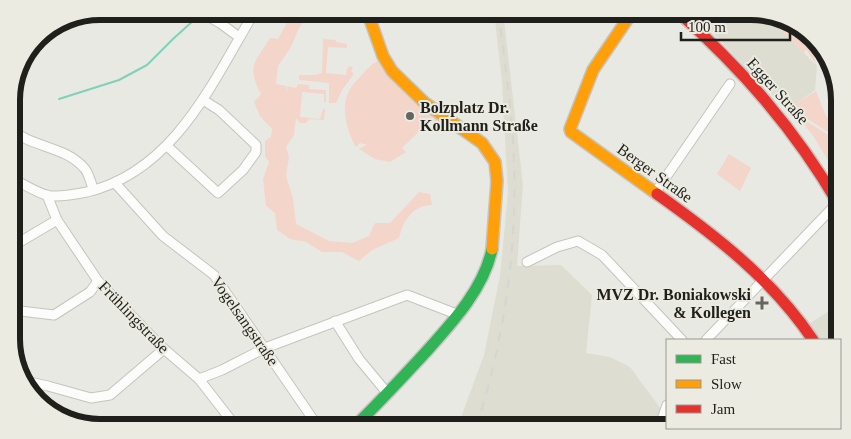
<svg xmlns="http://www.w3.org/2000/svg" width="851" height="439" font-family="Georgia,serif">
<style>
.built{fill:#ddddd1}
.green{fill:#f3d5c9}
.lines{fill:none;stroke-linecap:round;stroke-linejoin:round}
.stream{stroke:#80d1ba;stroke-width:2}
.street-casing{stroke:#c4c4c0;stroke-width:11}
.fast-casing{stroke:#c4c4c0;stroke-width:14}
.slow-casing{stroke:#c4c4c0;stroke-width:14}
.jam-casing{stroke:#c4c4c0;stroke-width:14}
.street{stroke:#fcfcfb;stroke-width:9}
.fast{stroke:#30b455;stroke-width:11}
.slow{stroke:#ff9f0a;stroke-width:11}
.jam{stroke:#e5322d;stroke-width:11}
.rail{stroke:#d5d5d3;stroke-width:2;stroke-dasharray:9 9;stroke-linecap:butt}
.poi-dot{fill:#666661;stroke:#ebebe1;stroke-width:2}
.labels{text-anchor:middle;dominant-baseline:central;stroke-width:4;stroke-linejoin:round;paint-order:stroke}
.street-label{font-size:16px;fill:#1f1f1b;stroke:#ebebe1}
.poi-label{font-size:16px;font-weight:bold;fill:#1f1f1b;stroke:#ebebe1;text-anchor:start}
.rim{fill:none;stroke:#1f1f1b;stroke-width:6}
</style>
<rect width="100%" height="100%" fill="#e9e9e3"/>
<!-- built -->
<g class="built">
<path d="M494 11H503L523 185 517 266 561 265 592 295 586 353 610 357 630 367 661 409 654 428H457L484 355 500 276 508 193 502 83Z"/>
<path d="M691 11H751L765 14 817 66 815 90 791 107 774 97 700 19Z"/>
<path d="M840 304V340H818L809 324Z"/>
</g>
<!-- green -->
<g class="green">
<path d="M298 11H306V19L299 28 291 47 278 66 276 84 286 86 288 94 287 86 296 88 298 84 309 85V89L326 90V102H324V94L302 92 300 117 320 119 323 109H325L324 120 309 119 306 123H300L296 118 294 135 286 147 289 157 286 176 293 198 296 224 329 241 352 243 369 236 375 223H390L419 192 430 194 432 205C412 205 403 222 399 238L372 250 359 261 342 252H322L306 242 290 239 277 230 275 213 266 206 263 179 269 162 265 156V141L271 137 272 129 260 116 254 102 261 94C246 65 255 63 270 38L278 39 288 21Z"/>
<path d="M765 14 791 21 804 32 817 66 806 49 804 53Z"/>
<path d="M323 39 336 40V42L347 44V48L328 47 326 73 346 75 347 69 350 66 353 68 351 71 354 74 342 90 336 103H329V83L299 80V75H315L322 73Z"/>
<path d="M381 59 438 120 436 122 431 120 402 148 406 152 390 162 375 159 359 149 367 145 360 143 356 147C346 129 339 104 352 86 354 83 357 80 360 77 368 68 370 65 381 59Z"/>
<path d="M816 91 825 114 839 135V139L792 109 791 107Z"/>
<path d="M800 117 839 142V179L814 137 799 118Z"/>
<path d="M729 154 751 168 740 191 717 174Z"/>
</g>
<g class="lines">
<!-- stream -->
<path class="stream" d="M59 99 119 80 147 65 173 39 194 20"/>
<!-- street casing -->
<g class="street-casing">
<g id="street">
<path d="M199 11 220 23 239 37"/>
<path d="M91 15 161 16 190 11"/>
<path d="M12 130C33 148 66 146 85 169 89 174 91 184 94 190"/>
<path d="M167 146 218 193 243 170 256 152V145L219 110 203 100"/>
<path d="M12 178C23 184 34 191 46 195 56 198 77 194 87 192 175 171 213 81 255 11"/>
<path d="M115 183 163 236 214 275 319 428"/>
<path d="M655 193 730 84"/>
<path d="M47 195 57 220 98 281 164 349 199 379 237 428"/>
<path d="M12 242 18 243 57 220"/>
<path d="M527 262 557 247 578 241 602 255 682 340"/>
<path d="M12 310 54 315 90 292 98 281"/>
<path d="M335 321 359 359 388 394"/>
<path d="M706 340 838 202"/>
<path d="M199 379 222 370 265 348 407 295 459 315"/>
<path d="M25 381 48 386 91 398 110 395 164 349"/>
<path d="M659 428 667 405"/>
</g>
</g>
<!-- fast casing -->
<g class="fast-casing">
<path id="fast" d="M353 428C378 404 401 379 425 353 451 324 484 289 492 249"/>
</g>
<!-- slow casing -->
<g class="slow-casing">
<g id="slow">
<path d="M367 11 383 56 392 71 425 103 482 143 495 162 497 181 492 249"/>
<path d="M633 11 593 70 570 129 571 132 657 194"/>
</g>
</g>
<!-- jam casing -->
<g class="jam-casing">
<g id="jam">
<path d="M677 11C742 69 795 129 839 205"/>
<path d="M819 46 839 92"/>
<path d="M657 194C716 236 772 279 813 340"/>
</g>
</g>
<!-- street -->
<use href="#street" class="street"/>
<!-- fast -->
<use href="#fast" class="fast"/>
<!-- slow -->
<use href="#slow" class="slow"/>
<!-- jam -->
<use href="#jam" class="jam"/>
<!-- rail -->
<path class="rail" d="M476 428C503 343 517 255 514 166 513 114 505 63 498 11"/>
</g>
<!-- markers -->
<g class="poi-dot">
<circle cx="410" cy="116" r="5"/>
<path d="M759.5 295.5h5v5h5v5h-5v5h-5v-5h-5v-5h5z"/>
</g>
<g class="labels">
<!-- street labels -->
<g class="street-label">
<text transform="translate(778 91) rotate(48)">Egger Straße</text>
<text transform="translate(655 173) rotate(36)">Berger Straße</text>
<text transform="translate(134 317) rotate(46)">Frühlingstraße</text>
<text transform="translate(245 321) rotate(55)">Vogelsangstraße</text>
</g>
<!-- poi labels -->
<g class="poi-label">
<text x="420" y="107">Bolzplatz Dr.<tspan x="420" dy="18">Kollmann Straße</tspan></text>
<text x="751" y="294" text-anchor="end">MVZ Dr. Boniakowski<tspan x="751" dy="18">&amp; Kollegen</tspan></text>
</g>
</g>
<!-- crop -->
<path d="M0 0H851V439H0ZM100 20H751A80 80 0 0 1 831 100V339A80 80 0 0 1 751 419H100A80 80 0 0 1 20 339V100A80 80 0 0 1 100 20Z" fill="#ebebe1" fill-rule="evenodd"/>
<path class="rim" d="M100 20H751A80 80 0 0 1 831 100V339A80 80 0 0 1 751 419H100A80 80 0 0 1 20 339V100A80 80 0 0 1 100 20Z"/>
<!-- legend -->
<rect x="666" y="339" width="175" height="90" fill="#ebebe1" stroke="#999992"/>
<rect x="676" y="355" width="25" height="8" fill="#30b455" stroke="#999992"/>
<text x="711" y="364" font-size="15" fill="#1f1f1b">Fast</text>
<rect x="676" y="380" width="25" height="8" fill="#ff9f0a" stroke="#999992"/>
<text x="711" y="389" font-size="15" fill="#1f1f1b">Slow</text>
<rect x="676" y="405" width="25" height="8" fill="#e5322d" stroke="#999992"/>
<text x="711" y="414" font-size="15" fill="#1f1f1b">Jam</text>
<!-- scale -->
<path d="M681 32v8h109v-8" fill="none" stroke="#1f1f1b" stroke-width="2.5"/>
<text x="688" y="32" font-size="15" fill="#1f1f1b" stroke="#ebebe1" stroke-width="4" paint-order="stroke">100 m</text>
</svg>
